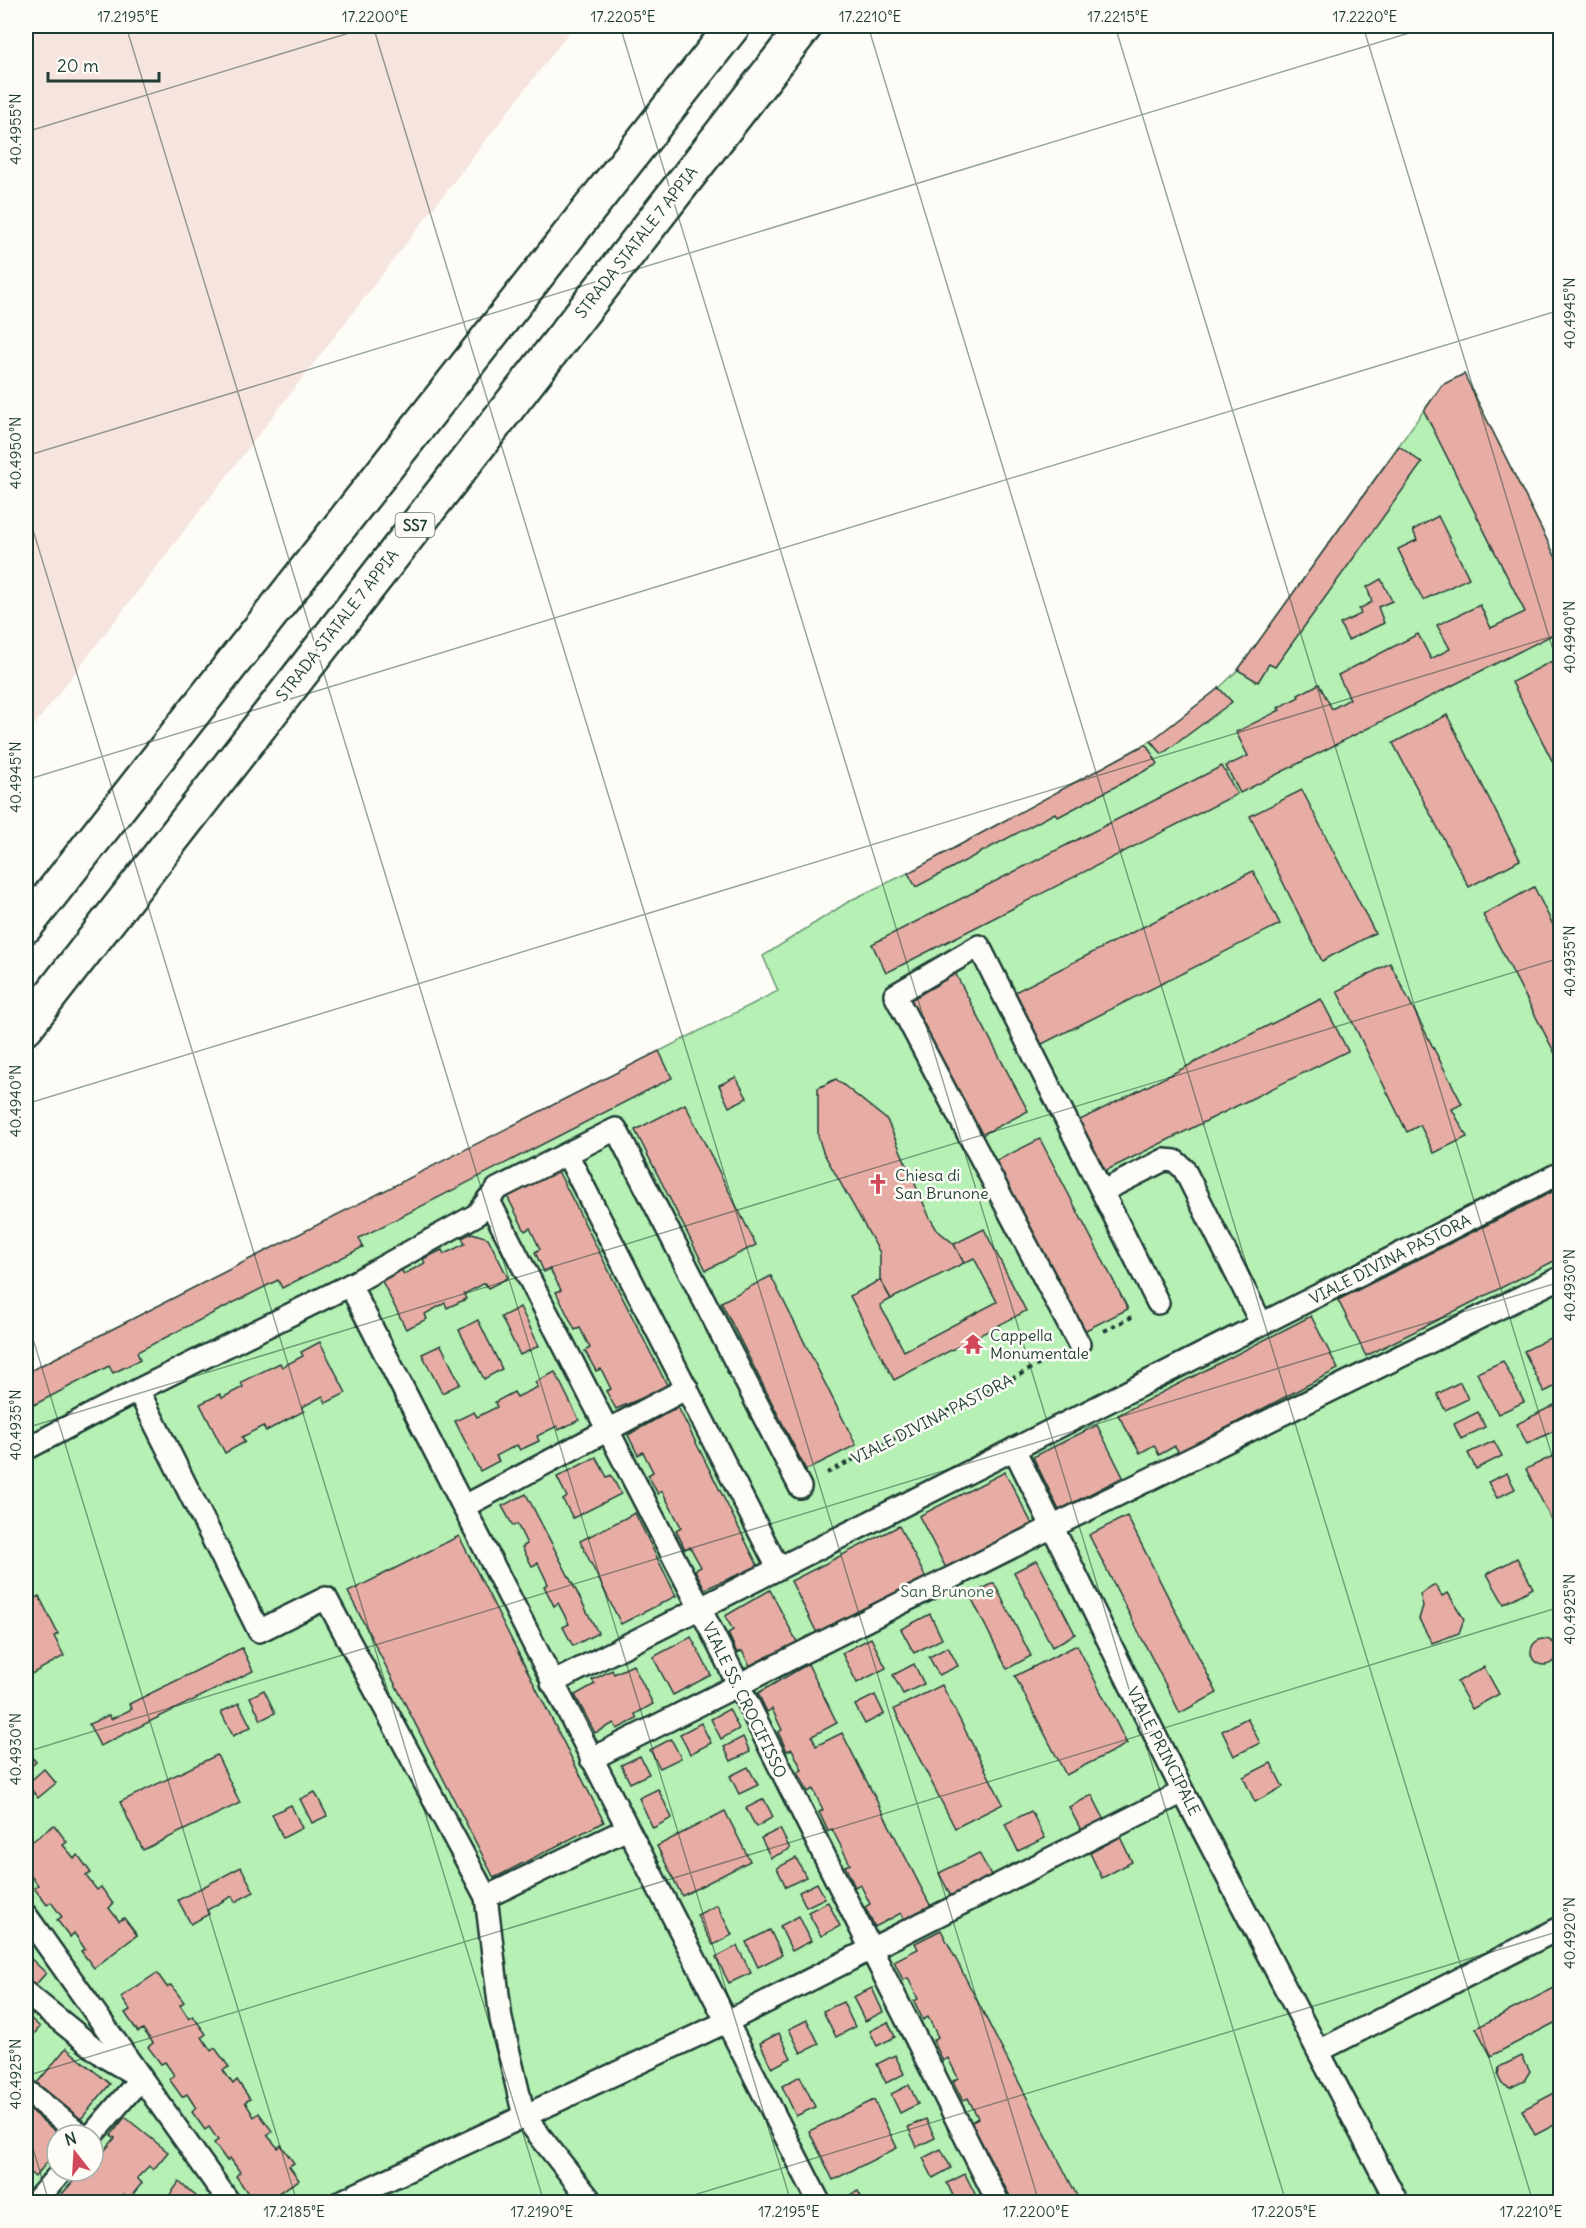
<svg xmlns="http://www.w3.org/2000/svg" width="1586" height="2228" font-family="Delius,sans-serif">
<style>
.built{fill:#f6e4de}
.green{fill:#b6f0b4;stroke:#6a9674;stroke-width:1.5;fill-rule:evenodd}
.building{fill:#e7ada5;stroke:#1f3d34;stroke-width:1.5}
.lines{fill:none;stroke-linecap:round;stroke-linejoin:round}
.service-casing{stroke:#1f3d34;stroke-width:26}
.trunk-casing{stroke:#1f3d34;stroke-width:38}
.path{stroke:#1f3d34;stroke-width:4;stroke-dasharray:4.5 4.5;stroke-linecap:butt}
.service{stroke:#fdfcf7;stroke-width:21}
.trunk{stroke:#fdfcf7;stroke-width:33}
.ticks{fill:none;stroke:#1f3d34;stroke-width:1.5;stroke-opacity:0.45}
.labels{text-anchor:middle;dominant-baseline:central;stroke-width:5;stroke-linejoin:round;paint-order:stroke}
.shield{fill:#fdfcf7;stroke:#62766e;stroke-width:1.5}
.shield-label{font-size:15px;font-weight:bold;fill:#1f3d34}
.street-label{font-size:16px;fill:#1f3d34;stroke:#fdfcf7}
.poi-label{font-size:16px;fill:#1f3d34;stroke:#fdfcf7;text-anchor:start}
.park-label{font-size:16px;fill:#3d614e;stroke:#fdfcf7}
.neatline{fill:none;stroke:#1f3d34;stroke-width:2}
.ticks-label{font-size:15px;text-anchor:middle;fill:#1f3d34}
</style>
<rect width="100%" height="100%" fill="#fdfcf7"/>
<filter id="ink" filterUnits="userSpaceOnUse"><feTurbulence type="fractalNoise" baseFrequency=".0167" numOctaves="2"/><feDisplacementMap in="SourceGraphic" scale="12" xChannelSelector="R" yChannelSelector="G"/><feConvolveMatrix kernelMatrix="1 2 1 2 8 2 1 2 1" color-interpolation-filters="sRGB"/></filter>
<g filter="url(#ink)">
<!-- built -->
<path class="built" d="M26 26H574L26 736Z"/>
<!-- green -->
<path class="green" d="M1464 374 1560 566V2202H26V1373L778 991 763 956 851 900 908 873 1151 741 1219 688 1238 670 1442 385ZM57 2135H93V2171H57Z"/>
<!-- building -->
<g class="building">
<path d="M1464 374 1560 566V631L1240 793 1226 766 1248 756 1236 732 1280 710 1278 708 1299 697 1298 695 1319 684 1332 709 1350 699 1338 675 1418 634 1431 659 1450 649 1437 625 1480 605 1491 628 1525 612 1424 411 1442 385Z"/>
<path d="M1399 446 1422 463 1275 667 1269 664 1258 682 1238 670Z"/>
<path d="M1438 516 1469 578 1423 600 1398 549 1417 540 1413 530Z"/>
<path d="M1381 579 1392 601 1378 607 1384 623 1348 640 1340 624 1361 614 1359 609 1372 602 1367 587Z"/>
<path d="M1560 657V776L1512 682Z"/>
<path d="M1219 688 1232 702 1162 754 1151 741Z"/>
<path d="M1447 715 1520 860 1469 887 1393 743Z"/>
<path d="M1146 744 1158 764 1058 817 1055 813 916 887 908 873Z"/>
<path d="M1222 766 1237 794 886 973 872 944Z"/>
<path d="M1302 790 1375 933 1322 961 1250 816Z"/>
<path d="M1253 871 1280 924 1038 1046 1011 994Z"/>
<path d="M1534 887 1560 939V1063L1483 915Z"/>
<path d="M1390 963 1462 1104 1452 1109 1467 1137 1434 1153 1420 1125 1407 1132 1337 991Z"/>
<path d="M952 967 1028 1111 974 1139 898 996Z"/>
<path d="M1321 999 1348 1051 1103 1172 1078 1121Z"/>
<path d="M659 1051 672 1078 359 1238 363 1247 282 1288 278 1280 137 1352 140 1360 113 1373 109 1366 26 1409V1373Z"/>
<path d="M736 1077 747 1098 729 1107 719 1085Z"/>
<path d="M836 1079 887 1120 929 1216 937 1230 954 1244 964 1263 891 1299 880 1280V1253L823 1152 818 1136V1088Z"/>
<path d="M685 1104 756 1245 706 1270 635 1130Z"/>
<path d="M1040 1139 1128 1309 1078 1334 990 1164Z"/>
<path d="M557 1169 668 1387 616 1409 606 1391 611 1389 601 1369 596 1371 585 1351 590 1348 580 1328 575 1330 556 1292 561 1290 550 1269 544 1272 535 1252 540 1249 530 1228 525 1231 506 1194Z"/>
<path d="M1560 1188V1258L1366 1356 1338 1300Z"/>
<path d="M984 1229 1026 1311 894 1380 850 1296 880 1280 891 1299 880 1305 904 1351 997 1302 974 1258 964 1263 954 1244Z"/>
<path d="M472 1233 488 1238 508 1278 488 1288 485 1283 464 1294 466 1299 447 1308 445 1303 425 1314 427 1319 406 1329 381 1279 401 1269 404 1274 425 1263 423 1259 442 1250 444 1254 465 1244 462 1238Z"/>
<path d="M771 1276 856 1445 806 1470 721 1302Z"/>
<path d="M520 1307 539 1346 520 1355 501 1317Z"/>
<path d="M1311 1316 1338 1369 1179 1453 1175 1446 1159 1455 1154 1445 1140 1453 1118 1415Z"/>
<path d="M478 1320 502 1369 484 1379 459 1330Z"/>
<path d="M1550 1338 1560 1360V1384L1544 1392 1524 1351Z"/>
<path d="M320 1342 346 1393 326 1403 323 1396 302 1407 304 1411 266 1431 263 1426 242 1437 245 1442 225 1453 200 1404 220 1394 222 1398 243 1387 241 1382 280 1363 282 1367 303 1356 301 1352Z"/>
<path d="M441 1345 460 1384 442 1393 422 1354Z"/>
<path d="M1503 1361 1524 1402 1498 1414 1477 1373Z"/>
<path d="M555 1372 579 1420 559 1430 557 1426 537 1436 539 1441 520 1450 517 1445 496 1456 499 1461 480 1471 455 1421 474 1412 477 1417 497 1407 495 1402 514 1392 517 1397 538 1387 535 1382Z"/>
<path d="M1460 1382 1468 1399 1445 1410 1437 1394Z"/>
<path d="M1560 1402V1428L1527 1444 1517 1424Z"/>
<path d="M678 1407 758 1566 705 1589 695 1570 701 1567 690 1547 685 1549 676 1530 681 1527 662 1491 658 1494 648 1475 653 1472 643 1452 638 1455 628 1435Z"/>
<path d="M1478 1412 1485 1427 1461 1439 1454 1424Z"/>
<path d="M1097 1425 1123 1477 1059 1510 1033 1457Z"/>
<path d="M1494 1441 1502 1456 1476 1469 1468 1453Z"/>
<path d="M1553 1456 1560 1472V1527L1556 1529 1526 1469Z"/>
<path d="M596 1457 607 1477 611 1475 621 1494 573 1518 563 1500 567 1497 557 1477Z"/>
<path d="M1005 1472 1032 1524 946 1568 919 1516Z"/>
<path d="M1507 1473 1515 1489 1497 1498 1488 1482Z"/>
<path d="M526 1494 598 1633 573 1646 563 1627 569 1624 558 1603 554 1606 544 1586 548 1584 538 1563 532 1566 522 1547 527 1544 517 1524 513 1526 502 1506Z"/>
<path d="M635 1513 676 1596 621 1624 580 1541Z"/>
<path d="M1127 1516 1217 1693 1180 1713 1089 1535Z"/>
<path d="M899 1526 926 1578 817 1633 791 1581Z"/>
<path d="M459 1536 604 1822 494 1878 348 1592Z"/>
<path d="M1517 1558 1533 1588 1504 1604 1487 1574Z"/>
<path d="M1037 1560 1075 1634 1052 1647 1014 1572Z"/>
<path d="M26 1581 35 1598 39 1596 58 1634 54 1636 64 1656 26 1677Z"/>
<path d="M994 1583 1031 1656 1007 1669 970 1595Z"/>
<path d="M1435 1585 1442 1596 1448 1593 1464 1619 1459 1633 1432 1643 1419 1619 1423 1606 1420 1594Z"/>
<path d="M770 1590 798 1644 750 1666 742 1651 737 1653 728 1633 733 1630 725 1616Z"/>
<path d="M930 1614 942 1639 914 1653 901 1629Z"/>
<path d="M691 1637 711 1675 673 1695 653 1657Z"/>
<path d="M871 1638 886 1668 857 1683 842 1653Z"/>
<circle cx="1544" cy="1652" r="13"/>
<path d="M1077 1645 1127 1744 1066 1775 1015 1676Z"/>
<path d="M948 1647 958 1666 939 1675 929 1657Z"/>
<path d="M242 1648 253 1671 100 1746 89 1724 109 1715 111 1719 132 1709 129 1704Z"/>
<path d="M808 1664 837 1723 812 1736 816 1746 842 1733 932 1909 906 1923 901 1913 875 1927 865 1907 870 1904 860 1884 855 1887 845 1866 850 1864 832 1829 828 1831 819 1812 823 1810 813 1789 808 1792 798 1772 802 1770 792 1749 787 1751 778 1732 782 1730 772 1709 767 1712 758 1693Z"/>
<path d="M914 1664 924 1684 903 1694 893 1675Z"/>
<path d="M633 1665 653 1704 635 1714 637 1719 617 1729 614 1723 595 1733 575 1695 595 1684 592 1680 612 1670 614 1674Z"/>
<path d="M1484 1667 1499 1694 1472 1709 1457 1682Z"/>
<path d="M942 1685 1003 1804 955 1828 894 1709Z"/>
<path d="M264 1690 275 1713 261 1720 250 1697Z"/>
<path d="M875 1695 884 1714 865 1724 855 1705Z"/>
<path d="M239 1703 251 1727 233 1736 221 1712Z"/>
<path d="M729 1709 739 1729 721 1739 711 1719Z"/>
<path d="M1247 1718 1260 1743 1234 1756 1222 1731Z"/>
<path d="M701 1723 711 1743 690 1754 680 1734Z"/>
<path d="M743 1737 750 1752 731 1761 724 1747Z"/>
<path d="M671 1739 681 1758 660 1768 650 1750Z"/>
<path d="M26 1750 36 1762 26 1771Z"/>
<path d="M217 1755 240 1803 143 1850 120 1802Z"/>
<path d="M640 1756 649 1774 630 1783 621 1765Z"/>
<path d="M1271 1763 1283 1787 1255 1802 1243 1777Z"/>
<path d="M748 1767 758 1785 739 1794 730 1776Z"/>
<path d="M44 1769 56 1783 38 1798 27 1784Z"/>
<path d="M658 1789 672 1818 653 1828 639 1798Z"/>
<path d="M315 1792 327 1816 312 1823 300 1799Z"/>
<path d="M1092 1795 1104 1819 1081 1830 1069 1807Z"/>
<path d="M764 1799 773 1817 756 1827 746 1808Z"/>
<path d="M291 1805 302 1828 283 1838 272 1814Z"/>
<path d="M725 1811 750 1861 682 1896 657 1846Z"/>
<path d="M1031 1811 1045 1838 1018 1851 1005 1824Z"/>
<path d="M54 1825 67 1842 63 1845 74 1858 78 1855 91 1873 86 1876 97 1890 101 1887 113 1904 109 1908 119 1921 124 1918 137 1935 94 1968 81 1951 85 1949 74 1933 70 1937 57 1920 62 1917 51 1902 47 1905 34 1888 38 1885 28 1872 26 1873V1846Z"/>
<path d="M780 1829 790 1849 771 1858 761 1838Z"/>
<path d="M1120 1837 1132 1862 1102 1878 1090 1853Z"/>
<path d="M979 1853 992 1877 952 1898 939 1873Z"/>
<path d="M796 1858 806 1877 786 1887 777 1868Z"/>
<path d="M241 1867 254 1892 235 1902 232 1896 207 1910 209 1914 191 1924 178 1900Z"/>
<path d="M817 1883 825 1898 806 1907 799 1892Z"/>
<path d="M828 1902 840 1926 821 1936 808 1912Z"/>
<path d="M717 1905 732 1935 713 1945 697 1915Z"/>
<path d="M799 1916 811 1941 792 1951 780 1926Z"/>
<path d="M770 1930 782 1955 758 1967 746 1942Z"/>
<path d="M941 1930 1073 2188 1080 2202H1013L971 2122 978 2118 968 2098 963 2101 953 2081 958 2078 948 2058 943 2061 933 2040 938 2037 928 2017 923 2020 914 2001 918 1999 908 1978 903 1980 894 1961 918 1949 915 1943Z"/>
<path d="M737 1946 751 1973 729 1983 716 1957Z"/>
<path d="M26 1954 46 1973 32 1989 26 1983Z"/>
<path d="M157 1973 167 1987 171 1985 184 2002 180 2005 189 2019 193 2016 206 2034 202 2037 211 2051 215 2048 229 2067 223 2070 233 2084 237 2080 250 2099 245 2102 254 2117 259 2113 272 2131 267 2135 278 2148 281 2145 294 2163 289 2166 299 2180 264 2202 253 2192 249 2195 236 2176 240 2172 230 2158 227 2161 214 2143 218 2140 209 2127 205 2130 192 2112 196 2108 187 2094 182 2097 169 2079 174 2075 165 2062 161 2064 148 2047 153 2043 143 2029 138 2032 125 2013 130 2010 121 1997Z"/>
<path d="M1560 1985V2020L1491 2056 1476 2028Z"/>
<path d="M872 1988 883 2012 865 2021 853 1997Z"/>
<path d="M843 2002 855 2027 836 2037 823 2011Z"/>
<path d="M26 2014 40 2027 26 2044Z"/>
<path d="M807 2020 819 2044 801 2053 789 2029Z"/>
<path d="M888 2022 895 2037 877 2046 870 2031Z"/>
<path d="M779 2033 791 2058 772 2068 760 2043Z"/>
<path d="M66 2048 110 2084 81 2119 37 2083Z"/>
<path d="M895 2055 904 2074 886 2083 877 2064Z"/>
<path d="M1522 2056 1530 2071 1524 2081 1510 2088 1502 2084 1498 2076 1499 2067Z"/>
<path d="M800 2076 815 2107 796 2116 782 2086Z"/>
<path d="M909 2085 918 2104 900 2113 891 2094Z"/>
<path d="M1560 2090V2122L1535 2135 1522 2110Z"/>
<path d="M874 2100 897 2148 833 2180 809 2131Z"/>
<path d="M26 2107 60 2135H57V2150L35 2177 26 2169Z"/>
<path d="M125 2117 168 2152 153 2170 149 2166 137 2178 142 2183 129 2199 124 2195 118 2202H72L62 2194 76 2178 80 2180 87 2171H93V2156L100 2147 105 2150 115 2138 111 2135Z"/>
<path d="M926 2119 935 2138 917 2147 908 2127Z"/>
<path d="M941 2149 951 2168 933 2178 923 2158Z"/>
<path d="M965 2174 979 2202H956L947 2183Z"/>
<path d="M179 2182 203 2202H169L167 2199Z"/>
<path d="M858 2191 864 2202H841L840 2200Z"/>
<path d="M1560 2191V2202H1538Z"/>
</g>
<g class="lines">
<!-- service casing -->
<g class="service-casing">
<g id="service">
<path d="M567 1154 778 1568"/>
<path d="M1103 1191 1164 1160 1175 1161 1184 1169 1261 1323"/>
<path d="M488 1199 700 1608 998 2202"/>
<path d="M350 1285 476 1215 497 1189 616 1129 800 1487"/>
<path d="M1079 1344 895 995 979 946 1158 1303"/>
<path d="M26 1449 138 1390"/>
<path d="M1014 1449 1183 1792 1397 2202"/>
<path d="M463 1507 687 1388"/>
<path d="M552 1683 1560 1173"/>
<path d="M591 1759 1052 1527 1560 1278"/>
<path d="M486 1897 627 1829"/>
<path d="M26 1915 229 2202"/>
<path d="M26 1993 105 2057 141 2078 92 2135"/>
<path d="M1319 2051 1560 1928"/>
<path d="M26 2090 81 2135"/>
<path d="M35 2202 62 2171"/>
<path d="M340 2202 726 2022 1183 1792"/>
<path d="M592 2202 524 2116 501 2019 486 1897 326 1598 259 1631 138 1390 350 1285 819 2202"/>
</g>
</g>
<!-- trunk casing -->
<g class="trunk-casing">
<g id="trunk">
<path d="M26 926 733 26"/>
<path d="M26 1027 805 26"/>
</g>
</g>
<!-- path -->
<g class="path">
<path d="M1104 1331 1132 1317"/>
<path d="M827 1473 1052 1358"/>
</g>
<!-- service -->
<use href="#service" class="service"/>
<!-- trunk -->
<use href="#trunk" class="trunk"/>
</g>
</g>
<!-- ticks -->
<path class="ticks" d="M126 26 791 2202M373 26 1039 2202M620 26 1286 2202M868 26 1533 2202M1115 26 1560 1482M1363 26 1560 673M26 132 372 26M26 456 1432 26M26 507 544 2202M26 780 1560 310M26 1104 1560 634M26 1316 297 2202M26 1428 1560 958M26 1752 1560 1282M26 2076 1560 1607M26 2125 49 2202M671 2202 1560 1931"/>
<!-- icons -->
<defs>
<g id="church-bare" transform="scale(1.62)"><path d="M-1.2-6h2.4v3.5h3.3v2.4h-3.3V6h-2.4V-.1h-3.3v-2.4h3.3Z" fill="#d1495b" stroke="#fdfcf7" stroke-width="2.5" paint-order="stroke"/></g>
<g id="temple-bare" transform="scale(1.62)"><path d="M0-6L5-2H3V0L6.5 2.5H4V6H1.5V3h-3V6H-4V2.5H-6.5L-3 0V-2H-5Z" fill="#d1495b" stroke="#fdfcf7" stroke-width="2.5" paint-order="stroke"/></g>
</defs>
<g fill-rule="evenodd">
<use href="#church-bare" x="878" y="1184"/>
<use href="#temple-bare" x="973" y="1344"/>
</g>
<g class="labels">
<!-- shield labels -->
<rect class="shield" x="395.5" y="513" width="39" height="24" rx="4.5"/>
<g class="shield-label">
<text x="415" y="525">SS7</text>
</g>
<!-- street labels -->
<g class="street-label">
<text transform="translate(636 242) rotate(-52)">STRADA STATALE 7 APPIA</text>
<text transform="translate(337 625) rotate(-52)">STRADA STATALE 7 APPIA</text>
<text transform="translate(1390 1259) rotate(-27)">VIALE DIVINA PASTORA</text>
<text transform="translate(932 1419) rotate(-27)">VIALE DIVINA PASTORA</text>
<text transform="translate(745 1700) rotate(64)">VIALE SS. CROCIFISSO</text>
<text transform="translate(1164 1751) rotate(63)">VIALE PRINCIPALE</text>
</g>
<!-- poi labels -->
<g class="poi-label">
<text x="895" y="1175">Chiesa di<tspan x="895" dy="18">San Brunone</tspan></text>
<text x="990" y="1335">Cappella<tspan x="990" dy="18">Monumentale</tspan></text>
</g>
<!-- park labels -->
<g class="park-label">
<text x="947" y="1591">San Brunone</text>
</g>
</g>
<!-- margin -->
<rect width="1586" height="2228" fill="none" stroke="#fdfcf7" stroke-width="66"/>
<!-- north arrow -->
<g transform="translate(75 2153) rotate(343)"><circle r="28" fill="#fdfcf7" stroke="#a4b0a9" stroke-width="1.5"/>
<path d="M0-4.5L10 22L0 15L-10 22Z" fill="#d1495b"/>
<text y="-9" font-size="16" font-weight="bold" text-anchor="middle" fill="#1f3d34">N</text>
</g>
<!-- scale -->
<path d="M48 72v9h111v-9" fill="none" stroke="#1f3d34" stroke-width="3"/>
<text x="57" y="72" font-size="18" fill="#1f3d34" stroke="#fdfcf7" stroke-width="4.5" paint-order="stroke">20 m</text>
<rect x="33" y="33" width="1520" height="2162" class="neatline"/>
<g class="ticks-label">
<text x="128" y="22">17.2195°E</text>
<text x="375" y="22">17.2200°E</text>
<text x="623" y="22">17.2205°E</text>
<text x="870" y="22">17.2210°E</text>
<text x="1118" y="22">17.2215°E</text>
<text x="1365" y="22">17.2220°E</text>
<text transform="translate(16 129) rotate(-90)" y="5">40.4955°N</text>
<text transform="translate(1570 313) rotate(-90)" y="5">40.4945°N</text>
<text transform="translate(16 453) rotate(-90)" y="5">40.4950°N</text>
<text transform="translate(1570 637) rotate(-90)" y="5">40.4940°N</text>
<text transform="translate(16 777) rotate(-90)" y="5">40.4945°N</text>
<text transform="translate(1570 961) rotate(-90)" y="5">40.4935°N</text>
<text transform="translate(16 1101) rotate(-90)" y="5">40.4940°N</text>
<text transform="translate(1570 1285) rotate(-90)" y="5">40.4930°N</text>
<text transform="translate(16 1425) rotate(-90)" y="5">40.4935°N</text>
<text transform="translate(1570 1609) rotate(-90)" y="5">40.4925°N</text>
<text transform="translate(16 1749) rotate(-90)" y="5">40.4930°N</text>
<text transform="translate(1570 1933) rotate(-90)" y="5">40.4920°N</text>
<text transform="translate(16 2074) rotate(-90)" y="5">40.4925°N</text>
<text x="294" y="2217">17.2185°E</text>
<text x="542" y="2217">17.2190°E</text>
<text x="789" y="2217">17.2195°E</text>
<text x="1036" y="2217">17.2200°E</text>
<text x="1284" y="2217">17.2205°E</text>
<text x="1531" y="2217">17.2210°E</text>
</g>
</svg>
